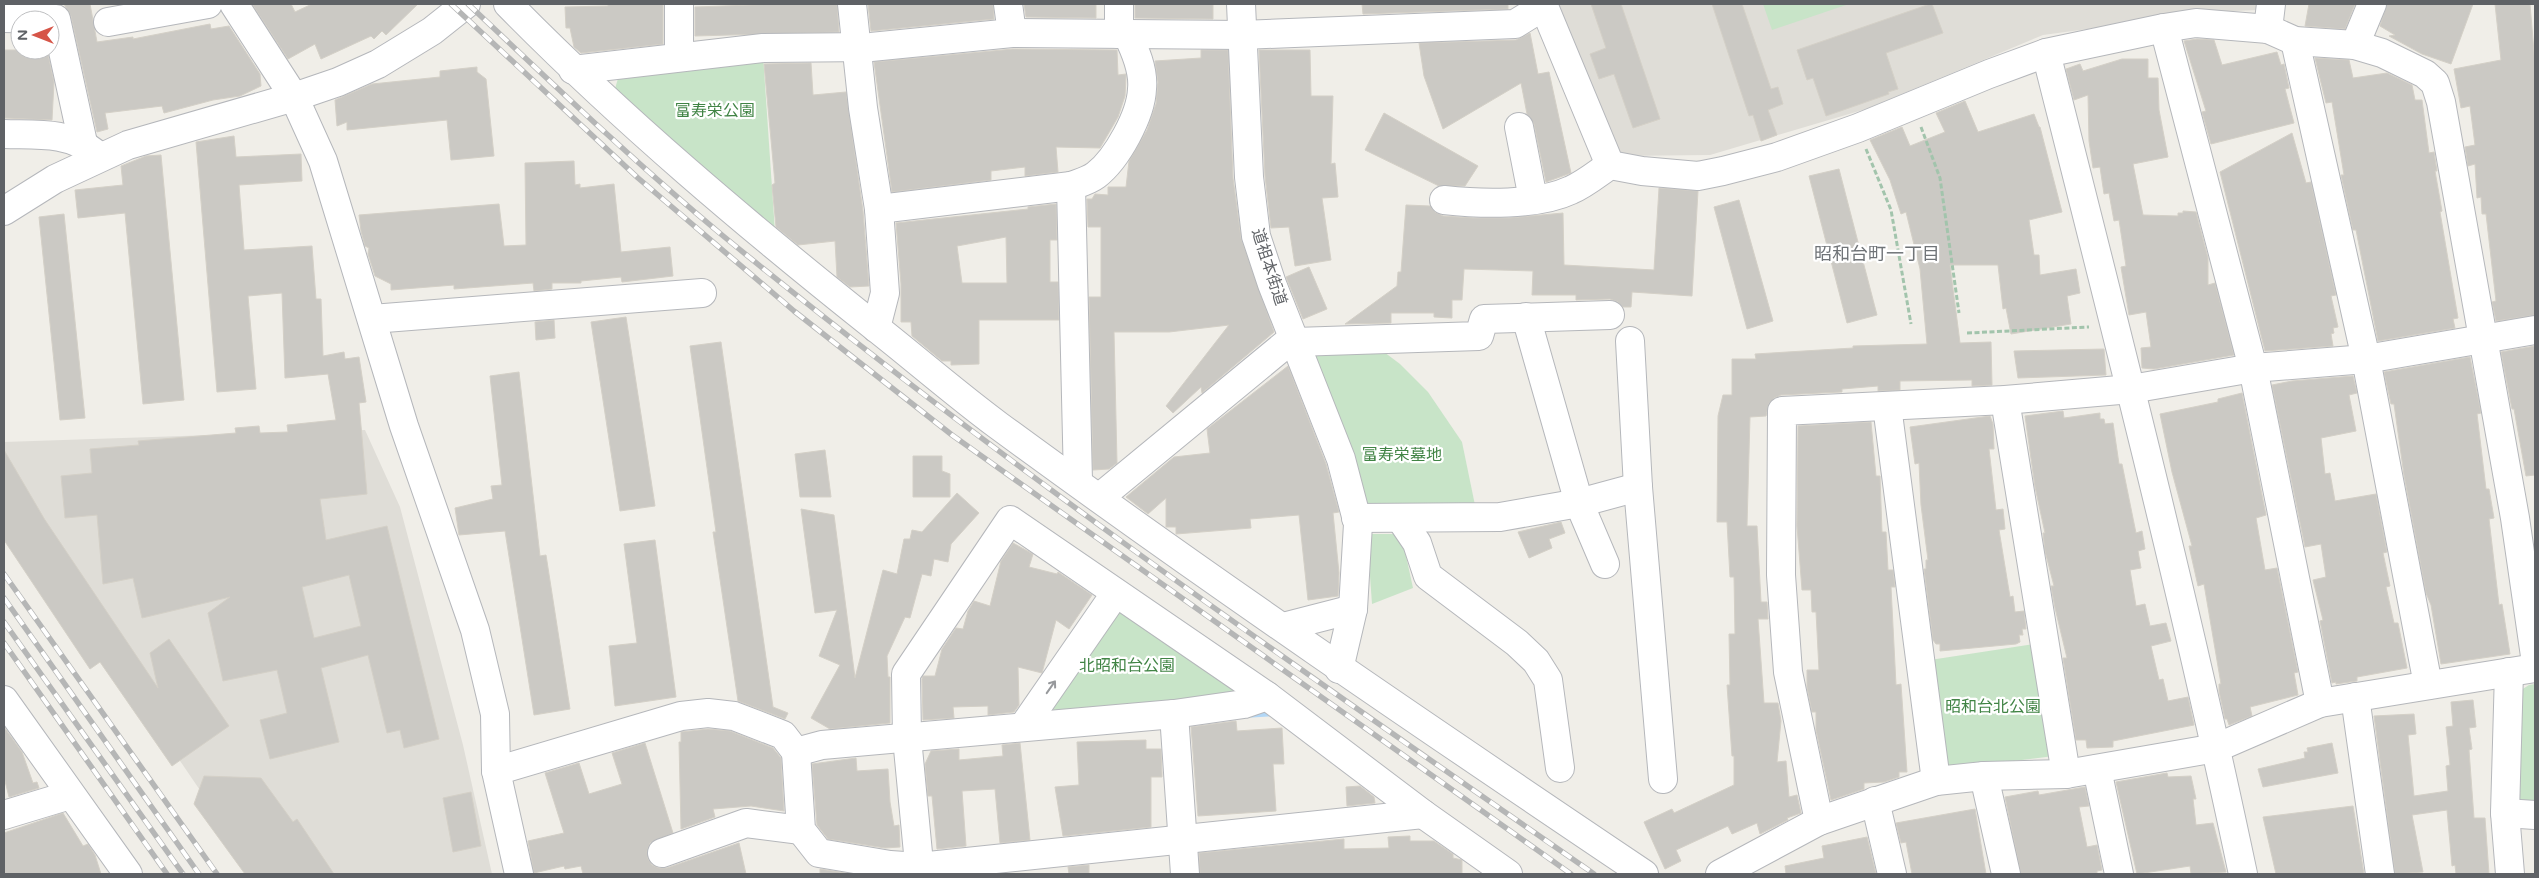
<svg xmlns="http://www.w3.org/2000/svg" width="2539" height="878" font-family="'Varela Round','Noto Sans JP',sans-serif">
<style>
.education{fill:#dfddd7}
.green{fill:#c8e4c8}
.lines{fill:none;stroke-linecap:round;stroke-linejoin:round}
.stream{stroke:#b2d7f6;stroke-width:7}
.building{fill:#cbc9c4;stroke:#d4d0c7;fill-rule:evenodd}
.minor-casing{stroke:#b5b7bb;stroke-width:30}
.path{stroke:#a2c4ac;stroke-width:3;stroke-dasharray:5 2.5;stroke-linecap:butt}
.minor{stroke:#fff;stroke-width:28}
.rail-casing{stroke:#b5b6b6;stroke-width:5.5}
.rail{stroke:#fff;stroke-width:4;stroke-dasharray:11;stroke-linecap:butt}
.oneway{stroke:#97999c}
.labels{text-anchor:middle;dominant-baseline:central;stroke-width:4.5;stroke-linejoin:round;paint-order:stroke}
.park-label{font-size:16px;fill:#418445;stroke:#fff}
.street-label{font-size:16px;fill:#5f6266;stroke:#fff}
.neighbourhood-label{font-size:18px;fill:#707478;stroke:#fff}
</style>
<rect width="100%" height="100%" fill="#f0eee8"/>
<!-- education -->
<g class="education">
<path d="M1551 4H2259L2258 10 2159 14 2110 26 2043 35 1866 109 1710 155 1616 156Z"/>
<path d="M365 430 400 507 463 745 492 874H257L125 680 4 511V442Z"/>
</g>
<!-- green -->
<g class="green">
<path d="M1763 4H1849L1772 30Z"/>
<path d="M763 55 775 232 615 89 620 71Z"/>
<path d="M1376 346 1400 364 1428 392 1462 442 1476 510 1363 513 1304 350Z"/>
<path d="M1367 534H1394L1405 551 1413 588 1372 604Z"/>
<path d="M1124 611 1236 688 1235 700 1054 716 1047 710 1112 612Z"/>
<path d="M2041 643 2054 756 1949 769 1942 764 1930 660Z"/>
<path d="M2535 684V809L2509 804 2515 694 2529 685Z"/>
</g>
<g class="lines">
<!-- stream -->
<path class="stream" d="M1252 714 1268 713"/>
</g>
<!-- building -->
<g class="building">
<path d="M64 4H90L97 42 133 37V39L210 24 211 29 229 26 260 74 261 86 240 96 213 100 164 113 162 106 105 113 108 129 97 132 71 16Z"/>
<path d="M252 4H291L295 12 312 4H418L386 35 382 31 374 39 371 36 321 59 315 44 288 59Z"/>
<path d="M608 4H663V44L581 53 574 47 570 28H566L565 7 608 6Z"/>
<path d="M778 4H837L839 32 695 36V7Z"/>
<path d="M868 4H993L994 19 871 31Z"/>
<path d="M1024 4H1096V18L1026 17Z"/>
<path d="M1135 4H1213V19L1135 18Z"/>
<path d="M1362 4H1508V9L1363 14Z"/>
<path d="M1591 4H1621L1660 119 1633 128 1614 74 1599 79 1590 54 1606 48Z"/>
<path d="M1712 4H1742L1771 89 1778 87 1783 104 1768 110 1777 135 1761 141 1753 115 1749 116Z"/>
<path d="M1930 4H1932L1943 33 1886 53 1898 89 1888 92 1889 94 1826 116 1813 78 1807 80 1797 50Z"/>
<path d="M2309 4H2355L2345 29 2305 26Z"/>
<path d="M2387 4H2473L2451 64 2422 54 2389 36 2395 35 2380 26Z"/>
<path d="M2495 4H2530L2535 64V315L2496 321 2492 302 2496 301 2486 214H2482L2481 197 2477 198 2475 164 2468 166 2465 147 2475 145 2470 106 2461 108 2454 69 2501 60Z"/>
<path d="M1530 33 1538 74 1549 72 1571 173 1546 182 1534 124 1527 114 1521 83 1443 129 1424 76 1419 43 1516 40Z"/>
<path d="M2197 39 2214 40 2222 65 2277 52 2281 65 2284 64 2289 88 2285 89 2294 123 2211 144 2202 112 2206 111 2184 41Z"/>
<path d="M1013 49 1117 50 1118 75 1126 74V77L1125 96 1118 117 1100 148 1056 147 1058 172 1025 176V167L991 171V180L892 192 874 62Z"/>
<path d="M4 50H47L54 82 52 120 4 118Z"/>
<path d="M1201 50H1228L1233 178 1241 238 1274 332 1202 393 1201 387 1173 413 1166 406 1229 325 1169 332H1114L1117 463 1109 469 1093 470 1089 297H1101V227H1088L1087 199H1092L1095 194 1108 195V187H1126L1129 161 1147 130 1156 104 1158 82 1155 61 1201 58Z"/>
<path d="M1259 50H1310L1311 96H1333L1331 164 1335 163 1338 197 1322 198 1331 260 1295 266 1289 227 1271 228 1265 176Z"/>
<path d="M2315 58 2349 60 2353 78 2387 73 2412 85 2415 100H2422L2429 153 2434 152 2437 171H2435L2442 211 2440 212 2458 318 2453 319 2455 328 2378 341 2356 230H2353L2341 175H2344L2332 102 2326 103Z"/>
<path d="M2122 59H2148V78H2158L2159 110 2168 157 2133 164 2143 215 2178 216V213H2183V211L2196 212 2208 258V285L2215 283 2234 355 2154 369 2142 368 2141 348 2151 347 2146 312 2129 315 2121 267 2126 266 2119 220 2114 221 2109 193 2104 194 2100 167 2093 168 2089 141 2088 95 2074 100 2066 69 2080 64 2083 71Z"/>
<path d="M811 63 813 95 846 92 863 211 869 286 850 287 837 277 835 241 798 245 776 227 772 185 775 183 764 64Z"/>
<path d="M477 67V72L486 79 494 156 451 160 447 120 347 130V122L337 126 335 100 372 84 440 77V71Z"/>
<path d="M1965 101 1978 132 2034 114 2039 127H2040L2062 212 2029 220 2034 255H2039L2040 275 2076 269 2080 293 2067 296 2071 324 2011 334 2006 308 2003 309 1998 265H1950L1960 343 1991 342 1992 385 1972 386V380L1900 381V390L1878 391V386L1842 389V392L1781 395 1774 398 1769 403 1766 416 1750 417 1747 526H1757L1761 602H1767L1768 619H1758L1764 703H1778L1781 721 1777 762 1786 761 1789 797 1797 795 1801 813 1787 818 1788 820 1760 834 1757 823 1732 834 1728 826 1676 850 1681 861 1665 869 1644 822 1672 809 1674 813 1734 785V756H1732L1727 685H1730L1729 634H1735L1734 577H1730L1727 522H1717L1718 416 1723 395H1732V359H1756L1755 354 1853 348V346L1927 344 1920 269 1906 212 1901 214 1890 180 1870 140 1902 127 1910 146 1945 132 1936 113Z"/>
<path d="M1384 113 1478 166 1465 186H1439L1365 150Z"/>
<path d="M2292 133 2306 183 2311 182 2336 295 2331 296 2338 327 2333 328 2334 333 2331 334 2333 346 2265 351 2220 172Z"/>
<path d="M234 136 236 157 301 154 302 181 239 185 244 250 312 246 316 299H321L323 356 344 352 345 359 359 357 366 402 359 403 367 494 320 499 326 540 387 526 439 739 404 748 400 730 387 733 368 655 321 668 339 742 270 759 260 720 287 713 277 670 223 681 208 613 230 597 142 618 133 578 103 584 97 515 65 518 61 476 92 473 90 449 139 445 138 441 236 433 235 428 259 426 260 433 288 432 287 425 336 420 328 374 285 378 282 293 248 296 256 389 217 392 196 142ZM349 575 361 626 314 638 302 587Z"/>
<path d="M161 155 184 400 143 404 125 213 78 218 75 190 123 185 121 166 146 156Z"/>
<path d="M574 161 575 185 580 184V188L614 184 621 252 670 247 673 276 622 282 621 277 581 281V283H552V289L534 291 533 283 454 289V285L391 290V284L375 276 368 254 369 248 365 246 361 231 359 215 499 204 504 246 526 245 525 163Z"/>
<path d="M1839 169 1877 315 1847 323 1809 176Z"/>
<path d="M1659 188 1698 191 1692 296 1632 292 1631 307H1623L1618 302 1610 299 1576 300V295H1532L1533 271 1464 269 1462 300H1452V318L1434 317V313H1391V323L1345 324 1397 286 1398 272H1401L1406 205 1430 206 1435 212 1443 216 1473 218H1509L1563 213 1564 265 1654 270Z"/>
<path d="M1739 200 1773 321 1747 329 1714 207Z"/>
<path d="M1056 204 1057 240H1050V282H1058L1059 320H979V364L951 365V361H942L912 336 911 322H901V284L896 223 1028 209V207ZM1006 237 1007 283H962L957 246Z"/>
<path d="M64 214 85 418 60 420 39 217Z"/>
<path d="M1309 267 1327 309 1303 319 1286 277Z"/>
<path d="M626 317 655 506 620 511 591 322Z"/>
<path d="M554 320 555 338 536 340 535 322Z"/>
<path d="M721 342 773 707 788 713 785 719 738 701 713 532H716L690 346Z"/>
<path d="M2535 346V475L2526 476 2514 409H2512L2501 352Z"/>
<path d="M2104 349 2106 375 2018 378 2014 351Z"/>
<path d="M2470 357 2481 413 2477 414 2486 489H2489L2494 518 2489 519 2499 605 2502 604 2510 654 2441 664 2431 605 2426 593 2404 475 2394 404H2391L2384 372Z"/>
<path d="M1288 366 1326 464 1339 512 1333 513 1339 573 1338 596 1308 600 1299 515 1250 519 1251 528 1176 534V527H1166V498L1148 514 1126 497 1174 457 1210 453 1207 429Z"/>
<path d="M519 372 540 556 546 555 570 709 534 715 505 531 459 535 455 508 493 499 491 486 502 485 490 376Z"/>
<path d="M2353 376 2357 393 2349 395 2356 431 2321 438 2325 474 2330 473 2335 501 2376 494 2387 552 2383 553 2390 586 2386 587 2394 623H2398L2407 668 2357 677V681L2336 684V682L2332 683 2320 621 2323 620 2313 580 2326 577 2321 544 2305 547 2272 385 2292 381Z"/>
<path d="M2242 393 2266 515 2256 518 2265 570 2277 568 2298 672 2294 673 2298 695 2250 707 2252 716 2229 725 2227 719H2225L2219 691V684H2221L2204 584 2198 586 2189 546H2192L2172 472 2160 414 2218 402V399Z"/>
<path d="M2063 411 2064 418 2100 413V419H2104L2105 424 2113 423 2119 464H2122L2136 533 2142 531 2145 549 2138 551 2141 568 2130 570 2136 606 2145 604 2150 626 2166 623 2171 641 2151 646 2159 680 2163 679 2168 701 2188 697 2194 725 2113 741V747L2087 748 2086 740H2076L2063 658H2067L2055 608 2051 586H2054L2045 551 2043 533H2045L2035 487 2025 416Z"/>
<path d="M1990 416 1993 424 1994 449H1989L1996 510 2003 509 2005 529 1999 530 2010 597 2013 596 2015 612 2024 611 2026 629H2022L2023 635H2019L2020 642 2016 644 1940 651V644H1936L1933 640 1924 569H1926V560H1928L1921 505 1919 463 1915 464 1910 427Z"/>
<path d="M1871 422 1876 476H1880L1882 532H1886L1888 570H1893L1895 587H1891L1896 685 1901 684 1907 772H1899V777L1884 782 1864 783V789L1831 800 1816 730V712H1812L1807 687V670H1819L1816 612H1812L1811 590H1802L1797 526 1798 426Z"/>
<path d="M4 450 45 520 158 688 150 653 169 639 229 726 172 766 100 662 90 669 4 540Z"/>
<path d="M825 450 831 497H800L795 454Z"/>
<path d="M913 456H942V471L950 474V497H913Z"/>
<path d="M957 493 979 513 951 544 948 562 934 559 931 576 922 574 910 618 905 617 887 656 888 677H890V723L830 729 811 718 840 665 819 656 837 610 815 613 801 509 834 515 855 678 883 570 897 574 904 539H910L912 530 922 532Z"/>
<path d="M1561 522 1565 533 1549 539 1552 548 1529 558 1518 532Z"/>
<path d="M655 540 676 697 615 706 609 646 637 643 624 544Z"/>
<path d="M1013 543 1033 554 1029 567 1057 574 1058 572 1092 595 1069 629 1056 620 1042 673 1018 667 1019 705 1014 712 988 715V706L953 707 954 718 923 720 922 679 923 676H935L942 649 956 628 963 629 968 611 974 601 990 606 1001 561Z"/>
<path d="M2473 700 2476 727 2469 728 2472 749 2469 750 2474 818H2485L2489 874H2456L2455 865 2452 866 2447 810 2412 815 2423 872 2395 874 2374 716 2414 714 2416 734 2408 735 2414 796 2448 791 2446 766 2450 765 2446 727 2453 726 2451 702Z"/>
<path d="M1236 721 1237 731 1282 728 1284 764H1273L1276 811 1198 816 1191 727Z"/>
<path d="M4 727 22 752 33 783 37 782 39 788 9 797 4 777Z"/>
<path d="M708 729 730 731 773 748 781 758 784 811 751 806 713 809 715 817 681 829 679 742H681V732Z"/>
<path d="M1146 740V749H1161L1162 774V777H1151V827L1063 836 1055 787 1079 785 1077 742Z"/>
<path d="M645 743 673 833 650 843 647 851 648 859 652 865 659 868H667L739 843 746 874H583L581 866 565 869 564 866 534 873 528 841 564 833 545 773 579 763 589 794 622 784 612 753Z"/>
<path d="M1020 743 1030 840 1000 843 995 789 962 791 966 846 937 849 932 796H928L925 764 931 751 959 749V760L1003 756 1002 745Z"/>
<path d="M2332 743 2338 773 2263 787 2258 769 2305 758 2304 752H2308L2307 748Z"/>
<path d="M856 758 857 771 888 769 890 802 894 826 899 825 900 847 885 848 828 839 817 825 812 764Z"/>
<path d="M2167 773 2168 777 2191 776 2196 799H2193L2196 825 2213 823 2226 872 2191 874 2190 866 2137 874 2116 782Z"/>
<path d="M204 776 261 778 293 822 297 819 334 874H245L194 804Z"/>
<path d="M1360 786 1374 797 1375 803 1347 806 1346 787Z"/>
<path d="M2085 787 2089 806 2079 807 2087 847 2097 845 2102 870 2097 871V874H2021L2005 797 2038 791 2039 795Z"/>
<path d="M471 792 481 846 453 852 443 798Z"/>
<path d="M2353 806 2364 874H2276L2263 817Z"/>
<path d="M1975 809 1986 874H1912L1906 842 1901 843 1896 823Z"/>
<path d="M63 813 83 846 88 844 95 855 101 874H4V833Z"/>
<path d="M1410 836V841H1434L1453 854V858L1462 860V874H1200L1199 853 1344 839V849L1389 848 1388 837Z"/>
<path d="M1867 837 1876 874H1786L1785 866 1824 858 1822 846Z"/>
<path d="M1089 865V874H1069L1068 867Z"/>
<path d="M820 869 851 874H820Z"/>
</g>
<g class="lines">
<!-- minor casing -->
<g class="minor-casing">
<g id="minor">
<path d="M234 4 294 97 323 161 404 426 475 630 495 714 496 771 519 874"/>
<path d="M508 4C622 120 748 226 875 327 917 360 957 395 999 426 1210 581 1427 728 1644 874"/>
<path d="M679 4V56"/>
<path d="M852 4 863 108 879 209 885 293 876 328"/>
<path d="M1008 4 1012 33"/>
<path d="M1241 4 1249 177 1256 236 1272 284 1341 459 1358 524 1353 609 1339 669"/>
<path d="M1543 4 1610 165 1642 171 1698 176 1723 171 1777 157 1858 128 1989 74 2046 53 2164 28 2196 23 2268 29 2295 41 2355 45 2382 53 2425 74 2435 83 2441 102 2515 518 2535 656"/>
<path d="M4 18 56 19 83 143"/>
<path d="M108 22 208 4"/>
<path d="M2164 28 2253 368 2320 703"/>
<path d="M2268 29 2271 4"/>
<path d="M1119 34V4"/>
<path d="M2295 41 2366 359 2428 685"/>
<path d="M2355 45 2372 4"/>
<path d="M2046 53C2115 326 2185 599 2243 874"/>
<path d="M573 70 763 48 871 47 1012 33 1242 35 1515 24 1544 6"/>
<path d="M1519 127 1533 199"/>
<path d="M4 134C36 135 68 131 95 153"/>
<path d="M1071 186 1078 481"/>
<path d="M1444 200C1480 204 1537 206 1571 190 1585 184 1598 173 1610 165"/>
<path d="M879 209 1071 186C1079 183 1088 181 1096 175 1117 159 1141 115 1142 89 1144 70 1135 50 1127 34"/>
<path d="M4 211 55 179 128 145 294 97 338 82 378 64 432 31 466 4"/>
<path d="M1526 317 1579 503 1605 564"/>
<path d="M372 319 702 293"/>
<path d="M1630 341 1638 487 1663 779"/>
<path d="M1295 342 1479 336 1484 319 1610 315"/>
<path d="M2005 400 2066 774"/>
<path d="M1887 406 1936 781"/>
<path d="M1100 497 1293 338"/>
<path d="M1356 518 1500 517 1579 503 1638 487"/>
<path d="M1400 518 1417 543 1428 576 1517 643 1536 661 1548 680 1560 768"/>
<path d="M1283 627 1353 609"/>
<path d="M2509 672 2505 813 2510 874"/>
<path d="M2355 697 2380 874"/>
<path d="M4 700 128 874"/>
<path d="M1174 714 1185 874"/>
<path d="M1023 727 1115 594"/>
<path d="M796 752 801 830 819 853 890 865 919 867 1423 814"/>
<path d="M2097 769 2119 874"/>
<path d="M496 771 681 716 708 713 734 716 783 735 796 752 822 745 1174 714 1244 704 1267 696 1423 814 1508 874"/>
<path d="M1984 776 2006 874"/>
<path d="M1875 801 1892 874"/>
<path d="M2505 813 2535 815"/>
<path d="M4 815 70 795"/>
<path d="M1819 821 1788 672 1781 575 1782 411 2005 400 2131 389 2253 368 2366 359 2535 330"/>
<path d="M662 853 746 823 801 830"/>
<path d="M920 874 907 738 906 674 1010 520 1267 696"/>
<path d="M1720 874 1819 821 1936 781 1984 776 2066 774 2216 748 2320 703 2535 668"/>
</g>
</g>
<!-- path -->
<g class="path">
<path d="M1921 127 1940 178 1959 313"/>
<path d="M1866 149 1891 210 1911 324"/>
<path d="M1967 333 2089 327"/>
</g>
<!-- minor -->
<use href="#minor" class="minor"/>
<!-- rail casing -->
<g class="rail-casing">
<g id="rail">
<path d="M451 4 638 178 794 311 952 435 1571 874"/>
<path d="M468 4C551 82 634 162 722 235 1001 464 1298 668 1594 874"/>
<path d="M4 574 217 874"/>
<path d="M4 598 199 874"/>
<path d="M4 622 183 874"/>
<path d="M4 643 167 874"/>
</g>
</g>
<!-- rail -->
<use href="#rail" class="rail"/>
</g>
<!-- one-way arrows -->
<defs><path id="oneway-shaft" d="M-6 0H5M1.5-3L5.5 0L1.5 3" fill="none" stroke-width="1.6" stroke-linecap="round" stroke-linejoin="round" transform="scale(1.25)"/></defs>
<use class="oneway" href="#oneway-shaft" transform="translate(1051 687) rotate(-55)"/>
<g class="labels">
<!-- park labels -->
<g class="park-label">
<text x="715" y="111">富寿栄公園</text>
<text x="1402" y="455">富寿栄墓地</text>
<text x="1127" y="666">北昭和台公園</text>
<text x="1993" y="707">昭和台北公園</text>
</g>
<!-- street labels -->
<g class="street-label">
<text transform="translate(1269 267) rotate(72)">道祖本街道</text>
</g>
<!-- neighbourhood labels -->
<g class="neighbourhood-label">
<text x="1877" y="254">昭和台町一丁目</text>
</g>
</g>
<!-- border -->
<rect width="2539" height="878" fill="none" stroke="#5f6266" stroke-width="10"/>
<!-- north arrow -->
<g transform="translate(35 35) rotate(270)"><circle r="24" fill="#ffffff" stroke="#bfc0c2"/>
<path d="M0-4L9 19L0 12L-9 19Z" fill="#d65548"/>
<text y="-8" font-size="14" font-weight="bold" text-anchor="middle" fill="#5f6266">N</text>
</g>
</svg>
